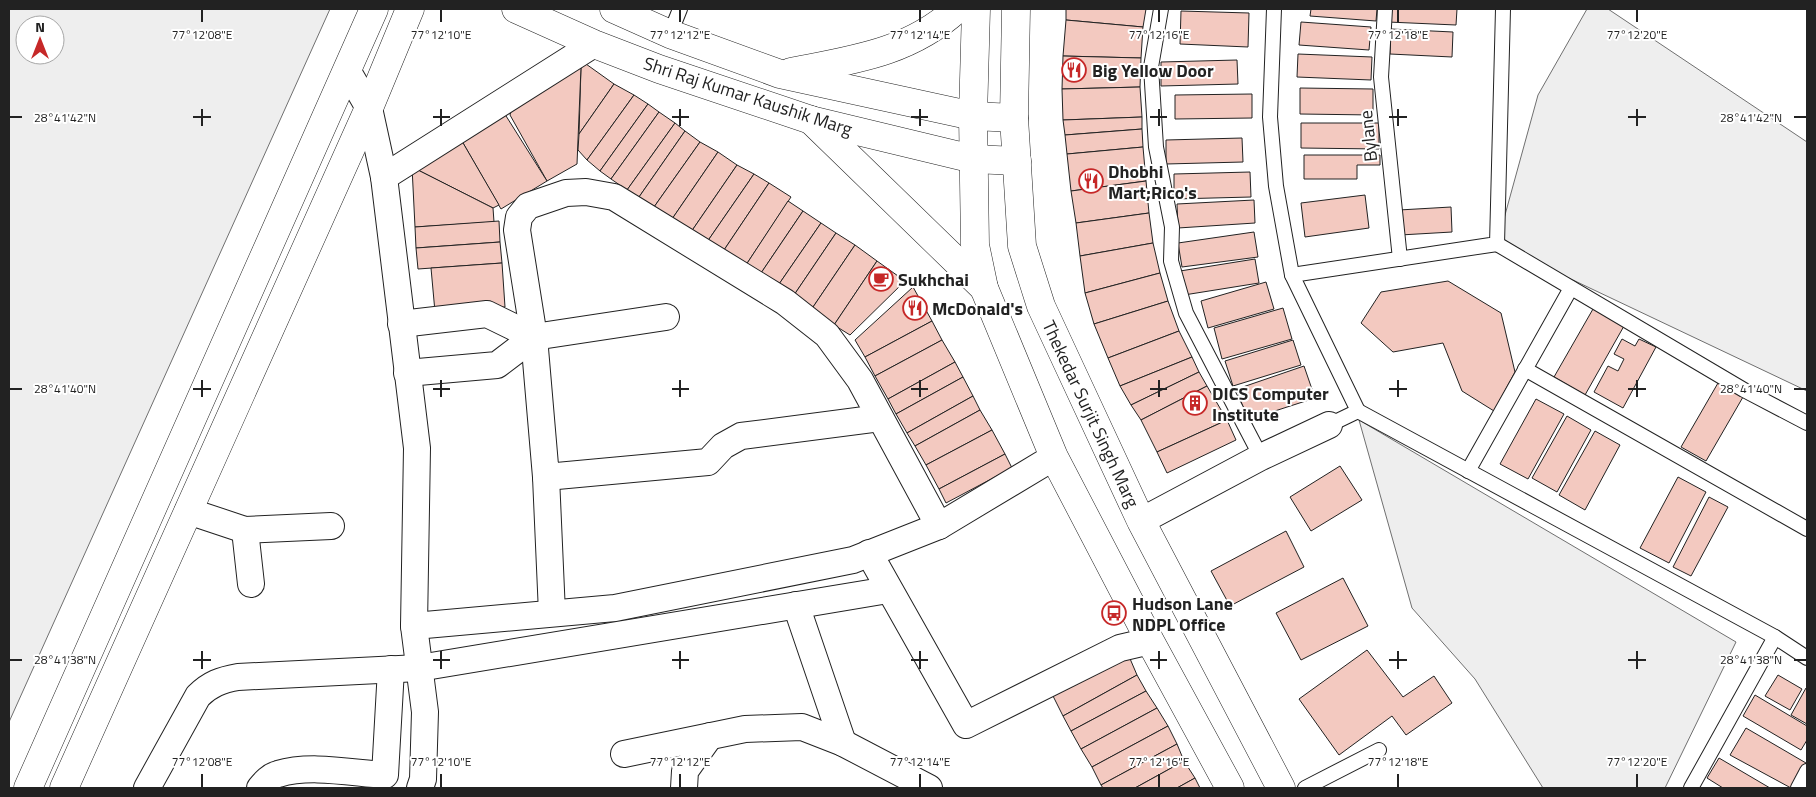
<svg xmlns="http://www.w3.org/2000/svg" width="1816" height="797" font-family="'Titillium Web',sans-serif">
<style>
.green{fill:#eee;stroke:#6f6f6f;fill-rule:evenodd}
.building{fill:#f3c9c0;stroke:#222}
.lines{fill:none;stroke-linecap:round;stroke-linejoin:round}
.lane-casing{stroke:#222;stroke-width:16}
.street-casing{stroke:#222;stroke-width:28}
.secondary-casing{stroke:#222;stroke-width:29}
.lane{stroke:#fff;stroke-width:14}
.street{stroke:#fff;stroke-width:26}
.secondary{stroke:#fff;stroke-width:28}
.ticks{fill:none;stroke:#222;stroke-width:2}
.labels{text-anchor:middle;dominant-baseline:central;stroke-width:4;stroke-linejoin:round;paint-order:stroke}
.poi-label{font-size:18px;font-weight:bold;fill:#222;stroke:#fff;text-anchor:start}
.street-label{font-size:18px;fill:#222;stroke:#fff}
.ticks-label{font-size:12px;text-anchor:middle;fill:#222;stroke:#fff;stroke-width:4;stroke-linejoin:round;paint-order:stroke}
</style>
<rect width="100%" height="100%" fill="#fff"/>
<!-- green -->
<g class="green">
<path d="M9 9H330L9 722ZM25 25H55V55H25Z"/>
<path d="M1587 9H1608L1807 142V391L1497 244 1538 95Z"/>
<path d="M1359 420 1736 642 1665 788H1543L1475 679 1412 608Z"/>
</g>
<!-- building -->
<g class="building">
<path d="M1066 9H1146L1143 27 1066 20Z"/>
<path d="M1311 9H1377L1376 21 1310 16Z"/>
<path d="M1388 9H1457L1456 25 1388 22Z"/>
<path d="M1181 11 1249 13 1248 47 1180 44Z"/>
<path d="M1066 20 1143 27 1141 58 1063 56Z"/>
<path d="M1301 22 1371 27 1369 50 1299 45Z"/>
<path d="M1391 29 1453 32 1452 57 1390 54Z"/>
<path d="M1298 54 1372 57 1371 80 1297 77Z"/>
<path d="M1063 56 1141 58 1140 87 1062 89Z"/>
<path d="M1237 60 1238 84 1161 86V62Z"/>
<path d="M586 64 614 84 579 134 581 67Z"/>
<path d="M581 67 577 164 547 181 510 115 512 108Z"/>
<path d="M614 84 634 95 587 160 578 150 579 134Z"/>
<path d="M1140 87 1142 117 1063 120 1062 89Z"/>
<path d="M1300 88 1373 89V115L1300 114Z"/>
<path d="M1252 94V118L1175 119V95Z"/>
<path d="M634 95 648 104 600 171 587 160Z"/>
<path d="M648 104 659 112 611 179 600 171Z"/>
<path d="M501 108 547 181 501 209 459 136Z"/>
<path d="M659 112 675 123 627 190 611 179Z"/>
<path d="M1142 117V129L1065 135 1063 120Z"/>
<path d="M675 123 685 131 639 197 627 190Z"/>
<path d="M1301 123H1379V149L1301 148Z"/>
<path d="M1142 129 1143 147 1067 154 1065 135Z"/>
<path d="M685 131 700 142 654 207 639 197Z"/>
<path d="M459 136 499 205 493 208 412 167Z"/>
<path d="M1242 138 1243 162 1166 164V140Z"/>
<path d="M700 142 718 152 672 219 654 207Z"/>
<path d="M1143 147 1146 181 1071 191 1067 154Z"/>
<path d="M718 152 737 165 691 232 672 219Z"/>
<path d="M1304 155H1380V165H1357V179H1304Z"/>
<path d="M737 165 754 174 707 242 691 232Z"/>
<path d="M412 167 493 208 494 222 415 227Z"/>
<path d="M1250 172 1251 197 1174 199V174Z"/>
<path d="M754 174 769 183 722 253 707 242Z"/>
<path d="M1146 181 1149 213 1076 223 1071 191Z"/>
<path d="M769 183 791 197 744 268 722 253Z"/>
<path d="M1365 195 1369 228 1305 237 1301 203Z"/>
<path d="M1254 200 1255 223 1178 228 1177 204Z"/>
<path d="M788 201 803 211 759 276 744 268Z"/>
<path d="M1451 207 1452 232 1400 235 1399 210Z"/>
<path d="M803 211 821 223 777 287 759 276Z"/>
<path d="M1149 213 1153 243 1080 256 1076 223Z"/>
<path d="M499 221 500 242 416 248 415 227Z"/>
<path d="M821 223 836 233 792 298 777 287Z"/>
<path d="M1254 232 1258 257 1182 267 1178 243Z"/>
<path d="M836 233 855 245 811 310 792 298Z"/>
<path d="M500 242 502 263 418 269 416 248Z"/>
<path d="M1153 243 1160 273 1085 293 1080 256Z"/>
<path d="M855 245 877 261 834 325 811 310Z"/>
<path d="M1255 259 1259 283 1184 295 1180 271Z"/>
<path d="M877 261 905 281 850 335 834 325Z"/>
<path d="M502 263 505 307 435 312 431 268Z"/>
<path d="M1160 273 1168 301 1094 324 1085 293Z"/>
<path d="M1448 281 1501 313 1515 372 1494 411 1462 391 1443 343 1393 352 1361 323 1381 292Z"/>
<path d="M1266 282 1274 309 1208 328 1201 301Z"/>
<path d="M913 287 932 321 865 357 855 340Z"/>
<path d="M1168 301 1179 331 1108 358 1094 324Z"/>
<path d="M1283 308 1292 339 1222 359 1214 328Z"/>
<path d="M1593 309 1624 326 1585 395 1554 377Z"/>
<path d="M932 321 942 340 875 376 865 357Z"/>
<path d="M1179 331 1192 357 1120 386 1108 358Z"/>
<path d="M1622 339 1635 346 1639 339 1656 347 1623 408 1594 392 1608 366 1618 371 1624 359 1614 354Z"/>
<path d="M942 340 955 362 888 399 875 376Z"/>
<path d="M1293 340 1301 365 1233 386 1225 361Z"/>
<path d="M1192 357 1199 372 1131 405 1120 386Z"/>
<path d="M955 362 963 377 896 414 888 399Z"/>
<path d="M1304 366 1315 398 1247 420 1237 389Z"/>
<path d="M1199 372 1207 386 1141 420 1131 405Z"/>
<path d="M963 377 973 396 907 433 896 414Z"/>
<path d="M1718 383 1743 397 1706 461 1681 447Z"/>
<path d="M1207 386 1227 420 1157 452 1141 420Z"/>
<path d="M973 396 980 410 915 446 907 433Z"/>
<path d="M1536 399 1564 414 1528 479 1500 464Z"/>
<path d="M980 410 992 430 926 465 915 446Z"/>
<path d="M1567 416 1591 430 1557 492 1532 478Z"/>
<path d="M1227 420 1236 440 1167 473 1157 452Z"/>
<path d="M992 430 1005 454 939 489 926 465Z"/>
<path d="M1595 431 1620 445 1585 510 1559 495Z"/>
<path d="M1005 454 1012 468 946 503 939 489Z"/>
<path d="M1340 466 1362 500 1311 531 1290 497Z"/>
<path d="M1678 477 1706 492 1669 563 1640 548Z"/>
<path d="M1709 497 1728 507 1691 576 1673 567Z"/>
<path d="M1286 531 1304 567 1230 606 1211 571Z"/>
<path d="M1343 578 1368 626 1301 660 1276 613Z"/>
<path d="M1367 650 1403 697 1434 676 1452 703 1406 735 1392 716 1339 755 1299 699Z"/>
<path d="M1128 654 1137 675 1063 716 1053 696Z"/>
<path d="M1137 675 1146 691 1071 731 1063 716Z"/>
<path d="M1778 675 1802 689 1790 710 1765 696Z"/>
<path d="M1806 688H1807V724L1791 715Z"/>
<path d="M1146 691 1157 708 1081 749 1071 731Z"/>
<path d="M1755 695 1807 726V740L1801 750 1743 716Z"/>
<path d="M1157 708 1168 726 1092 767 1081 749Z"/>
<path d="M1168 726 1177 744 1101 785 1092 767Z"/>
<path d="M1746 728 1806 763 1791 788 1730 755Z"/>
<path d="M1177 744 1184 761 1135 788H1103L1101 785Z"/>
<path d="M1719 758 1770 788H1723L1707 778Z"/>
<path d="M1184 761 1195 778 1177 788H1135Z"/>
<path d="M1195 778 1200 788H1177Z"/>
</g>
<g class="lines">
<!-- lane casing -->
<g class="lane-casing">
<g id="lane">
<path d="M1161 9 1151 67 1156 147 1172 227 1171 261 1186 313 1261 457"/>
<path d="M1274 9 1270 117 1276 186 1292 275 1358 411 1329 425"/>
<path d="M1385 9 1381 77 1400 259"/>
<path d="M670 34 680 9"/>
<path d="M1497 244 1744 390 1807 423"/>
<path d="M1292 275 1497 244 1503 9"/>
<path d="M1525 369 1807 529"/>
<path d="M1358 411 1775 637 1807 658"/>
<path d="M1468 471 1571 288"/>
<path d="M1305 788 1379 750"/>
<path d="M1691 788 1775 637"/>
<path d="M1798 788 1807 771"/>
</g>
</g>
<!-- street casing -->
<g class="street-casing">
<g id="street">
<path d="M347 70 369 108 384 177 417 448 414 626 425 712 423 779 420 788"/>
<path d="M384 177 594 44"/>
<path d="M666 317 534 337 546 477 708 462 723 446 741 436 880 418"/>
<path d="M401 324 487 314 534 337 497 365 407 373"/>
<path d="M534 337 517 230 519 217 528 206 566 193 586 192 614 197 785 302 827 335 860 380 939 526"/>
<path d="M546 477 552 613"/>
<path d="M188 511 245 530 331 526"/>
<path d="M1141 521 1261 457 1329 425"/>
<path d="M245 530 251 584"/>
<path d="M869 553 966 725 1120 648 1150 641"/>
<path d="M796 605 843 743"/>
<path d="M414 626 615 608 853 560 939 526 1054 457"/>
<path d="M624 754 745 729 802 727 843 743 929 788"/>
<path d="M147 788 198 696C210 684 221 680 238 677L419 668 888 590"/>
<path d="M260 788C265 782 270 776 278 774 311 764 352 773 385 775L391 669"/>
<path d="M684 788 685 771 710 736"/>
</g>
</g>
<!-- secondary casing -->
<g class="secondary-casing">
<g id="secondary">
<path d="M516 9 594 44 659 69 811 120 973 159 1017 161"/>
<path d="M614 9 670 34 780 74 973 116 1014 118"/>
<path d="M976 9 973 116 975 245 984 288 1054 457 1150 641 1230 788"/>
<path d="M1016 9 1014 118 1022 246 1041 306 1141 521 1281 788"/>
<path d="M791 72C852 60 909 53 957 9"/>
<path d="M811 120 984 288"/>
<path d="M28 788 374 9"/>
<path d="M64 788 369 108 410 9"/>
</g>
</g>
<!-- lane -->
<use href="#lane" class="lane"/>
<!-- street -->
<use href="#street" class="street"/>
<!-- secondary -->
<use href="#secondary" class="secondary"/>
</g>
<!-- ticks -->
<path class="ticks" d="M202 10V22M441 10V22M680 10V22M920 10V22M1159 10V22M1398 10V22M1637 10V22M202 109V126M441 109V126M680 109V126M920 109V126M1159 109V126M1398 109V126M1637 109V126M10 117H22M193 117H211M433 117H450M672 117H689M911 117H928M1150 117H1167M1389 117H1407M1628 117H1646M1794 117H1806M202 380V397M441 380V397M680 380V397M920 380V397M1159 380V397M1398 380V397M1637 380V397M10 389H22M193 389H211M433 389H450M672 389H689M911 389H928M1150 389H1167M1389 389H1407M1628 389H1646M1794 389H1806M202 651V669M441 651V669M680 651V669M920 651V669M1159 651V669M1398 651V669M1637 651V669M10 660H22M193 660H211M433 660H450M672 660H689M911 660H928M1150 660H1167M1389 660H1407M1628 660H1646M1794 660H1806M202 774V787M441 774V787M680 774V787M920 774V787M1159 774V787M1398 774V787M1637 774V787"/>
<!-- icons -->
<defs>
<g id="restaurant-ring" transform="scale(1.25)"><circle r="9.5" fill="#fff" stroke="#c62828" stroke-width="1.5"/><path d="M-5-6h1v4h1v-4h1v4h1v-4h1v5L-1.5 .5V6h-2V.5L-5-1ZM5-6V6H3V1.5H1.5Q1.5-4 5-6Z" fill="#c62828"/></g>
<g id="cafe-ring" transform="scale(1.25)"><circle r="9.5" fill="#fff" stroke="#c62828" stroke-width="1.5"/><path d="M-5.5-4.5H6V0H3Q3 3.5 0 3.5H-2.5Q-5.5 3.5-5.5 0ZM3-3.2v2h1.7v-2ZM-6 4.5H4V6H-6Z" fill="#c62828"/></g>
<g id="building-ring" transform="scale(1.25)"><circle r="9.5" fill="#fff" stroke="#c62828" stroke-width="1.5"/><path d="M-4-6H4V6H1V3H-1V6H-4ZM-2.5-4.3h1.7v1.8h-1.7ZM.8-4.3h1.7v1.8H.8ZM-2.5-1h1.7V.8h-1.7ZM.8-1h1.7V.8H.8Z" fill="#c62828"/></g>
<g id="bus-ring" transform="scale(1.25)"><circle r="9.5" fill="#fff" stroke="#c62828" stroke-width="1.5"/><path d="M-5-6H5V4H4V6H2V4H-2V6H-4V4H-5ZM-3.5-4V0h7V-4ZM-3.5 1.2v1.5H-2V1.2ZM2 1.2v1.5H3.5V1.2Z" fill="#c62828"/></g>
</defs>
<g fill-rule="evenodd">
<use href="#restaurant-ring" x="1074" y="70"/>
<use href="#restaurant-ring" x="1091" y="181"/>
<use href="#cafe-ring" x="881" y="279"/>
<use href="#restaurant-ring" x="915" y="308"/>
<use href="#building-ring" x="1195" y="403"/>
<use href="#bus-ring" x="1114" y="613"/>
</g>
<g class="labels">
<!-- poi labels -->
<g class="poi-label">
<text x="1092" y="70">Big Yellow Door</text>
<text x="1108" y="171">Dhobhi<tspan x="1108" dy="21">Mart;Rico's</tspan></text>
<text x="898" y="279">Sukhchai</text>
<text x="932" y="308">McDonald's</text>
<text x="1212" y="393">DICS Computer<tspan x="1212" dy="21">Institute</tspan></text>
<text x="1132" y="603">Hudson Lane<tspan x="1132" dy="21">NDPL Office</tspan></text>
</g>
<!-- street labels -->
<g class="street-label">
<text transform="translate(748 96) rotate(18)">Shri Raj Kumar Kaushik Marg</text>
<text transform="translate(1368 136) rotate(-96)">Bylane</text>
<text transform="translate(1091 414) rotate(65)">Thekedar Surjit Singh Marg</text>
</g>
</g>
<g class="ticks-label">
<text x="202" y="39">77°12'08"E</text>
<text x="441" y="39">77°12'10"E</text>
<text x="680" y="39">77°12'12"E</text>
<text x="920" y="39">77°12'14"E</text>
<text x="1159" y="39">77°12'16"E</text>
<text x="1398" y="39">77°12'18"E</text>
<text x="1637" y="39">77°12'20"E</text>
<text x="65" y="122">28°41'42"N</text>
<text x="1751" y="122">28°41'42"N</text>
<text x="65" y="393">28°41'40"N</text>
<text x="1751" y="393">28°41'40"N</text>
<text x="65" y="664">28°41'38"N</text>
<text x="1751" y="664">28°41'38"N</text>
<text x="202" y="766">77°12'08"E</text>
<text x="441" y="766">77°12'10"E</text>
<text x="680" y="766">77°12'12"E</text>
<text x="920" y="766">77°12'14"E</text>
<text x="1159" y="766">77°12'16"E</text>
<text x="1398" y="766">77°12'18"E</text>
<text x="1637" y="766">77°12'20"E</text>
</g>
<!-- border -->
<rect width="1816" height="797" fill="none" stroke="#222222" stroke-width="20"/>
<!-- north arrow -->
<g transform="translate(40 40)"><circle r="24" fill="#ffffff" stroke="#a7a7a7"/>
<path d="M0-4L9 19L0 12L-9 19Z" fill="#c62828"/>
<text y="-8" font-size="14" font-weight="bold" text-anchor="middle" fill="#222222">N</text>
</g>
</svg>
